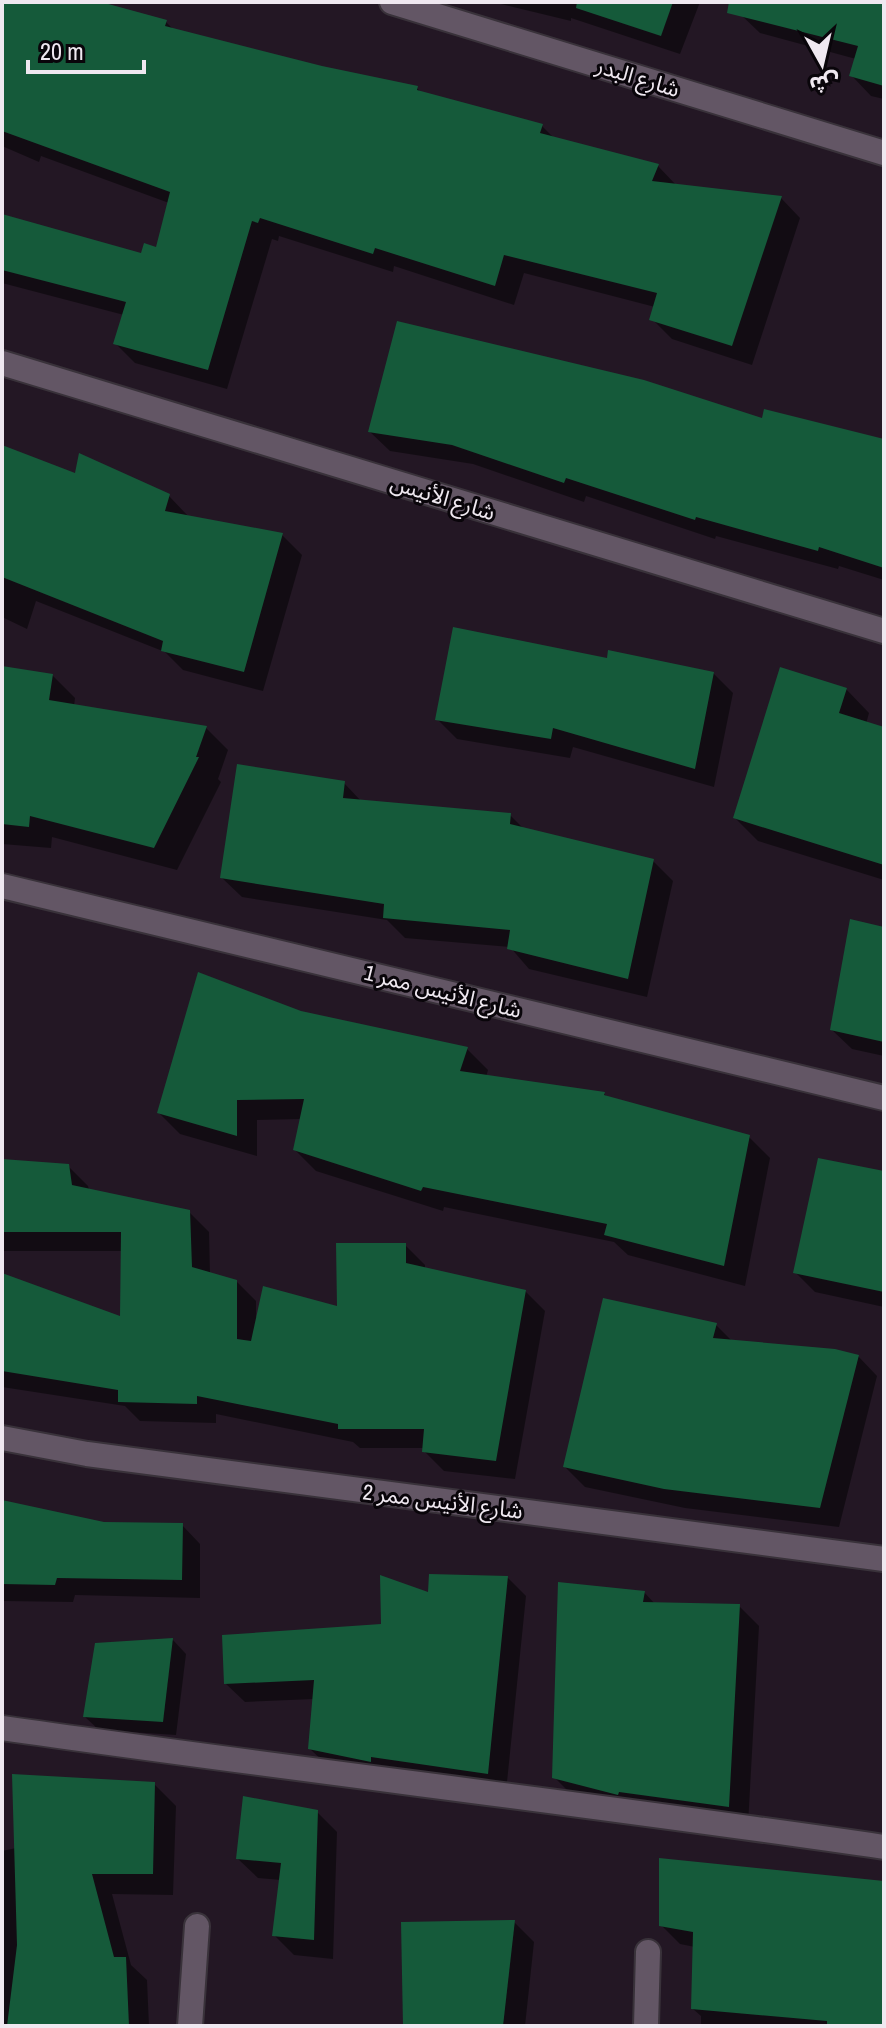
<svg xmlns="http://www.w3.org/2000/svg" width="886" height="2028" font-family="'Archivo Narrow','Noto Sans Arabic',sans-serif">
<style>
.shadow{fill:#0007}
.building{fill:#155a3a}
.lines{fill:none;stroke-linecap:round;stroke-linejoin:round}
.street-casing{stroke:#39323a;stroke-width:28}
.street{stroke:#635665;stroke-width:24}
.labels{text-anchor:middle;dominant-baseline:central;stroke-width:6;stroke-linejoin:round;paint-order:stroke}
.street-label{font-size:22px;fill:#efe8f0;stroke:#09050a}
</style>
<rect width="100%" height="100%" fill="#231724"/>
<!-- shadow -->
<g class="shadow">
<path d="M2 2H93L166 22 175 31 321 68 417 88 422 94 542 126 555 139 658 166 677 186 781 198 800 218 752 365 672 339 652 319 655 307 524 273 514 305 394 266 393 272 279 236 278 241 272 239 227 389 135 363 116 344 124 315 2 283V216L142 255 157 249 169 203 41 156 39 162 2 146Z"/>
<path d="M493 2H700L680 54 571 18V21Z"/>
<path d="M744 2H884V99L871 96 852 76 856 59 760 33 740 14Z"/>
<path d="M763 420 884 443V580L839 566 838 569 716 536 715 539 586 496 584 502 473 464 390 451 370 432Z"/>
<path d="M2 447 77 476 169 496 188 516 282 535 302 555 263 691 183 670 165 652 36 601 27 629 2 617Z"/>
<path d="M608 661 713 673 733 693 714 787 573 747 570 758 457 739 438 720Z"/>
<path d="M2 668 52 675 75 698 74 706 206 728 228 750 218 779 221 782 177 870 52 837 51 848 2 844Z"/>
<path d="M846 689 869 713 866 724 884 729V880L758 841 735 818Z"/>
<path d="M344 783 362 802 510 815 524 829 653 861 673 881 647 997 529 969 510 947 405 938 387 920 242 897 222 878Z"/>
<path d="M884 929V1056L852 1049 832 1030Z"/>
<path d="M300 1013 467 1049 488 1070 486 1077 604 1094 609 1098 749 1137 770 1158 745 1286 628 1255 614 1242 444 1207 443 1211 316 1171 295 1150 301 1119 257 1120V1156L180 1134 159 1113Z"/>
<path d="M2 1161 68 1166 88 1186 89 1190 189 1212 209 1232 210 1274 236 1281 256 1301V1317L339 1309 405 1245 425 1265V1269L525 1291 545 1311 515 1479 444 1471 424 1451V1448H360L353 1442 216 1414V1423L140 1421 125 1406 2 1387V1275L122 1319 123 1251H2Z"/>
<path d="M884 1173V1307L815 1292 796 1273Z"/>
<path d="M716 1325 733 1342 858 1356 877 1376 839 1527 685 1508 585 1487 565 1467Z"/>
<path d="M2 1502 104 1524 182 1525 200 1544V1598L75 1595 73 1602 2 1601Z"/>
<path d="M508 1578 526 1596 506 1792 329 1767 310 1749 314 1699 245 1702 226 1684 383 1626 430 1595Z"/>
<path d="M644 1592 655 1604 739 1606 759 1626 748 1825 574 1797 554 1777Z"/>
<path d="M173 1640 186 1654 176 1735 99 1730 85 1717Z"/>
<path d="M154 1784 176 1806 173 1895 112 1894 131 1965 147 1980 149 2026H2V1851L16 1848Z"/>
<path d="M317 1812 337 1832 333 1959 294 1955 274 1935 281 1880 258 1878 238 1859Z"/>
<path d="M884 1883V2026H701V2016L693 2009 695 1947 680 1944 661 1925Z"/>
<path d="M514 1922 534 1942 525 2026H405Z"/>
</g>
<!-- building -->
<g class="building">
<path d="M2 2H101L167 20 165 26 322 66 418 86 417 90 543 124 540 133 659 164 652 181 782 196 732 346 649 320 657 293 504 255 495 286 375 248 373 254 260 218 258 223 252 221 208 370 113 344 126 302 2 270V214L141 253 144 243 156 247 170 192 2 131Z"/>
<path d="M577 2H673L661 36 576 8Z"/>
<path d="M729 2H884V86L849 76 858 46 727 13Z"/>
<path d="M397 321 644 380 762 418 764 409 884 439V568L819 547 818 551 696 517 695 520 566 478 564 483 452 445 368 432Z"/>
<path d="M2 445 75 473 79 453 170 494 165 511 283 533 244 672 161 651 163 641 2 577Z"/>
<path d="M453 627 607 658 608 650 714 672 695 769 553 728 551 739 435 720Z"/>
<path d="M2 666 53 674 49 700 207 726 196 757H199L154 848 30 816 29 827 2 824Z"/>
<path d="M780 667 847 688 839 713 884 727V865L733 818Z"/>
<path d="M237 764 345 781 343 798 511 813 510 824 654 859 628 979 507 949 510 930 383 918 384 904 220 878Z"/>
<path d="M850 919 884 927V1042L830 1030Z"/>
<path d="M198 972 301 1011 468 1047 460 1071 605 1092 604 1095 750 1135 724 1266 604 1235 607 1224 423 1187 421 1191 293 1150 304 1099 237 1100V1136L157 1113Z"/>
<path d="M818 1158 884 1171V1292L793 1273Z"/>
<path d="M2 1159 69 1164 72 1185 190 1210 192 1267 237 1280V1339L251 1341 263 1286 337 1306 336 1243H406V1263L526 1290 496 1461 422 1452 424 1429H338V1424L197 1396V1404L118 1402V1390L2 1371V1273L120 1316 121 1232H2Z"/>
<path d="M603 1298 717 1323 713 1338 835 1349 859 1355 820 1508 664 1489 563 1467Z"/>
<path d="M2 1500 104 1522 183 1523 182 1580 57 1578 55 1585 2 1584Z"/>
<path d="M429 1574 508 1576 488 1774 371 1757V1762L308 1749 314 1680 224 1684 222 1635 381 1624 380 1575 428 1592Z"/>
<path d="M558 1582 645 1591 643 1602 740 1604 729 1807 619 1792 618 1795 552 1778Z"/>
<path d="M173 1638 163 1722 83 1717 95 1643Z"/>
<path d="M12 1774 155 1782 153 1874H92L114 1957H126L129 2026H7L17 1945Z"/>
<path d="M243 1796 318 1810 314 1940 272 1936 281 1863 236 1859Z"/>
<path d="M659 1858 884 1881V2026H827V2021L691 2009 693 1932 659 1926Z"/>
<path d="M515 1920 503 2026H403L401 1922Z"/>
</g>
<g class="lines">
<!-- street casing -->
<g class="street-casing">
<g id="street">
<path d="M392 2 884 153"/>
<path d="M2 363 884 631"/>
<path d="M2 886 884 1098"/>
<path d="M2 1438 87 1454 884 1559"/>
<path d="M2 1728C296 1770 590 1804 884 1847"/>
<path d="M190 2026 197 1926"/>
<path d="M646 2026 648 1952"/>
</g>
</g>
<!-- street -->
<use href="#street" class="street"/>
</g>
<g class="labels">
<!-- street labels -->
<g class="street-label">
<text transform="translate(638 77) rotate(17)">شارع البدر</text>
<text transform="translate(443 497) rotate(17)">شارع الأنيس</text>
<text transform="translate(443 991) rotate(14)">شارع الأنيس ممر 1</text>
<text transform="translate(443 1501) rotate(7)">شارع الأنيس ممر 2</text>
</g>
</g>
<!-- border -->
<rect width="886" height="2028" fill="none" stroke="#efe8f0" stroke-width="8"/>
<!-- north arrow -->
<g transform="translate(822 64) rotate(172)" stroke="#09050a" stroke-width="6" paint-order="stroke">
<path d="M0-6L14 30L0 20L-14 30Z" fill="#efe8f0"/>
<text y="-12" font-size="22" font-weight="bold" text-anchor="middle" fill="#efe8f0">ش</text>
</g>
<!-- scale -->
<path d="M28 60v12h116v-12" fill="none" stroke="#efe8f0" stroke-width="4"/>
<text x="40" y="60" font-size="24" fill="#efe8f0" stroke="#09050a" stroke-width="6" paint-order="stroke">20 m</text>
</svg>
